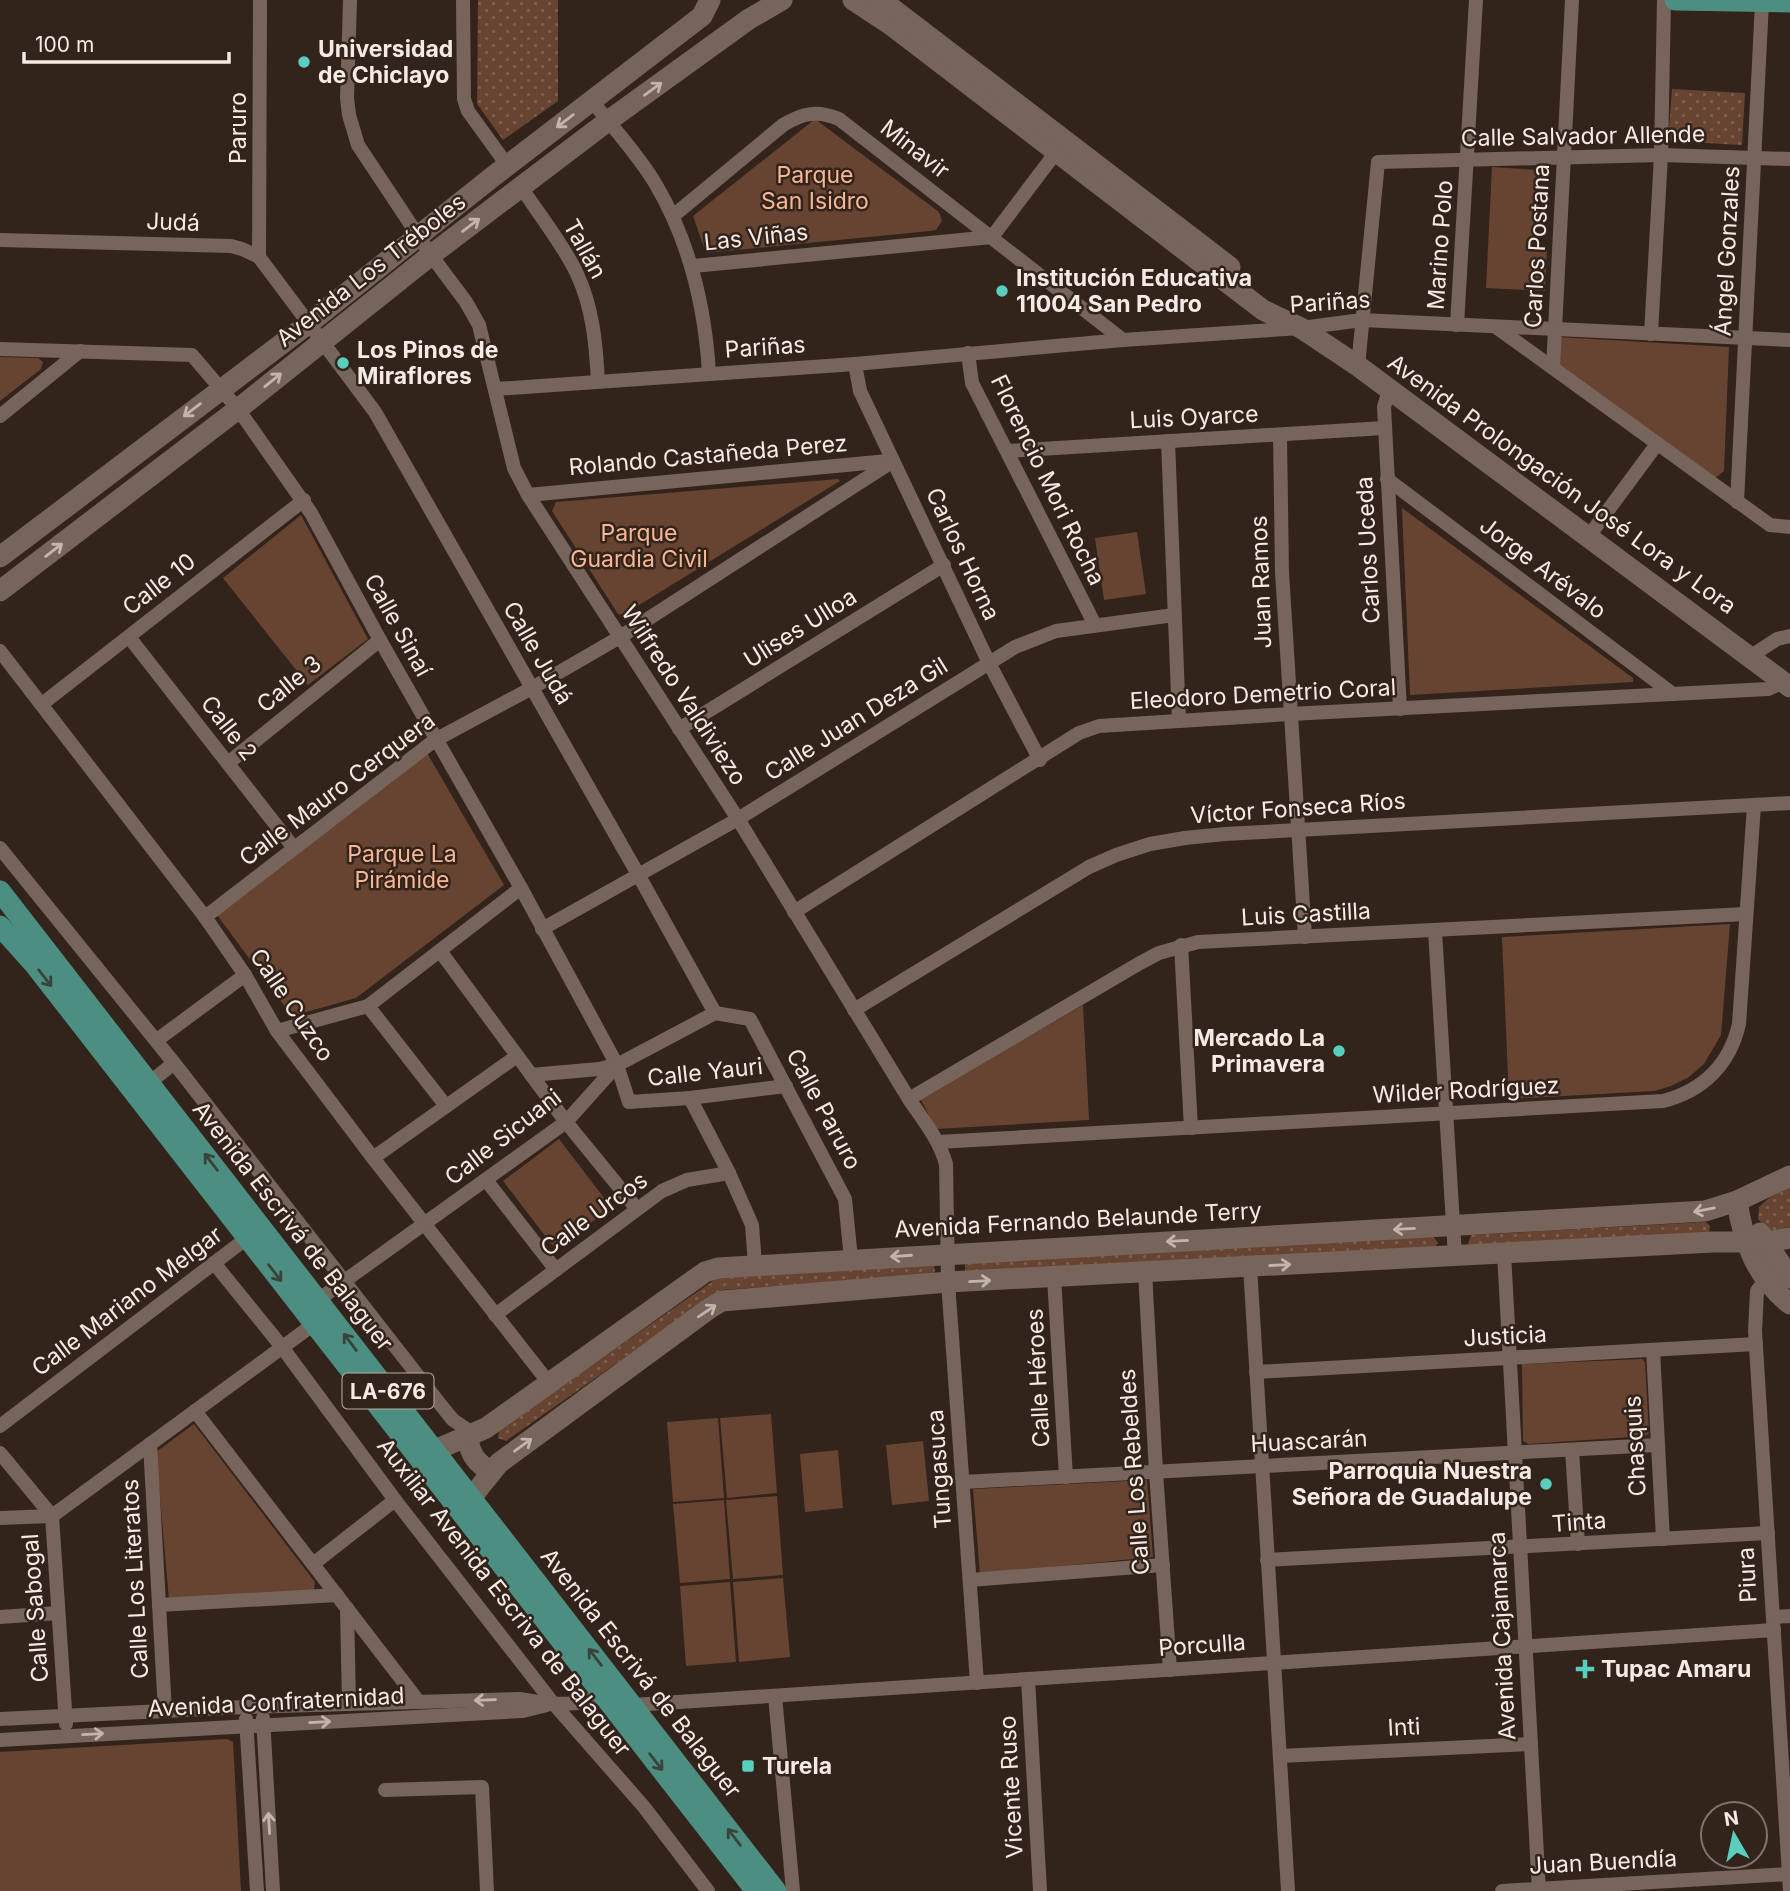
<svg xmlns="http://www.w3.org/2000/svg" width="1790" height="1891" font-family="Inter,sans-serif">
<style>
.grass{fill:url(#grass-dots)}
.green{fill:#674432}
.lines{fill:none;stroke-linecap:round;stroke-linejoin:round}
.street{stroke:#77655c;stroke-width:14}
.secondary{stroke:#77655c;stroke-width:21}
.primary{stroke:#4c8f82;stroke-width:21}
.oneway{stroke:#c3b5ae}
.oneway2{stroke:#3a433a}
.poi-dot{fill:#59cebe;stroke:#32231b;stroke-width:2.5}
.labels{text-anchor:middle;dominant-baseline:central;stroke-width:5;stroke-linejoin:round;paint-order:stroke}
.shield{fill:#32231b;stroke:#baaea8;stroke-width:2}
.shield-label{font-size:21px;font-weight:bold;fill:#f5eae5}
.poi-label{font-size:23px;font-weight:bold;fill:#f5eae5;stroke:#32231b;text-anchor:start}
.street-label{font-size:23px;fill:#f5eae5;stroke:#32231b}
.park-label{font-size:23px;fill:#f7b694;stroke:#32231b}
</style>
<defs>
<pattern id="grass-dots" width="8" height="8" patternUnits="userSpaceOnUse" patternTransform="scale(1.75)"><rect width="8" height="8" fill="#674432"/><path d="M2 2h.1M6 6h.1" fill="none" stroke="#7d5f50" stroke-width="1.8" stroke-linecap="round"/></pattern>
</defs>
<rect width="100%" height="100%" fill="#32231b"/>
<!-- grass -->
<g class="grass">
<path d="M478 0H558V101L503 140 477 104Z"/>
<path d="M1672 89 1745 93 1742 145 1668 141Z"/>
<path d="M1790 1186V1227L1770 1231 1758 1219 1759 1207 1769 1198Z"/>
<path d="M1706 1222 1710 1226 1709 1233 1471 1247 1468 1243 1471 1235Z"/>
<path d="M1433 1236 1438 1243 1435 1247 965 1272V1263Z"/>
<path d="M934 1266 935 1271 931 1275 721 1290 506 1441 498 1438 499 1430 717 1278Z"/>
</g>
<!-- green -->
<g class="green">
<path d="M815 119 939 212 942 221 936 230 930 231 706 253 693 216Z"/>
<path d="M1492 167 1537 170 1533 247 1547 248 1545 291 1486 288Z"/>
<path d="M1558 337 1729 347 1724 471 1715 478 1556 362Z"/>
<path d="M0 357 38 358 43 362 41 369 0 401Z"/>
<path d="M838 479 840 481 623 615 618 614 552 511 556 502Z"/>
<path d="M1402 508 1633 678V682L1410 695Z"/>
<path d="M301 515 368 639 308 685 223 578Z"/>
<path d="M1137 532 1146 594 1104 600 1095 538Z"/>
<path d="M427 753 504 885 356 998 292 1016 217 915Z"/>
<path d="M1730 924 1721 1035 1704 1064 1689 1077 1671 1086 1654 1091 1509 1099 1502 937Z"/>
<path d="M1083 1005 1089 1120 936 1129 921 1100Z"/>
<path d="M559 1139 611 1207 556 1250 503 1181Z"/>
<path d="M1642 1359 1645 1362 1649 1433 1646 1436 1528 1444 1523 1441 1522 1364Z"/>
<path d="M771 1414 777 1493 727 1498 720 1418Z"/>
<path d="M718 1418 724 1498 673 1502 667 1422Z"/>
<path d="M194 1424 315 1582 314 1590 169 1600 156 1452Z"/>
<path d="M923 1441 929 1501 892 1505 886 1445Z"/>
<path d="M838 1450 843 1508 805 1512 800 1454Z"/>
<path d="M1147 1480 1153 1557 980 1574 973 1489Z"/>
<path d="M777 1496 783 1575 733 1579 726 1500Z"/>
<path d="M724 1500 730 1579 680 1583 673 1504Z"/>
<path d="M783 1578 790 1657 739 1662 733 1582Z"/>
<path d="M730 1582 736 1662 686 1666 680 1586Z"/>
<path d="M227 1739 233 1742 241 1891H0V1752Z"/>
</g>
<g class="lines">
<!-- street -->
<g class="street">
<path d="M350 0 347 98 349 115 358 145 431 255 466 302 479 325 514 468 528 495 738 819 909 1099C923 1120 939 1139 946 1164L948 1282 977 1683"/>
<path d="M463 0 464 99 468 111 507 165"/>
<path d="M592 101C613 128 637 153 655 183 690 242 705 305 709 373"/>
<path d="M521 187C538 213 565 247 577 274 593 308 596 345 598 381"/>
<path d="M673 216 783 125C803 113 817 110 839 119L1123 340"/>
<path d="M0 240 231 246 242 249 259 257 375 412 639 876 715 1013"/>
<path d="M259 257 260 0"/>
<path d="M693 266 992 237 1060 147"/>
<path d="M1457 325 1476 0"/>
<path d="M1496 327 1770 525 1790 527"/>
<path d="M1651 334 1661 155 1664 0"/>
<path d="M0 349 192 355 238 409 311 513 380 640 521 888 617 1065 629 1102 690 1098 786 1086"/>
<path d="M968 353 972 383 1095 625"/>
<path d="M855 364 860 391 989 663 1040 760"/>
<path d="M1358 366 1378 162 1661 155 1790 159"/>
<path d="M1553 368 1572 0"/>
<path d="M496 389 855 364 1123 340 1301 328 1362 320 1790 340"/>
<path d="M1389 390 1384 407 1400 709"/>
<path d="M0 416 80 351"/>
<path d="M1280 435 1282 572 1305 937"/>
<path d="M1168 441 1179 721"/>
<path d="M1007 451 1384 428"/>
<path d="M1387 479 1673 694"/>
<path d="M528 495 888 461"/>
<path d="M1737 502 1762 2"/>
<path d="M1589 536 1657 444"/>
<path d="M129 637 294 848"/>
<path d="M0 651 205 917 245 975 277 1031 373 1158 549 1383"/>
<path d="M1751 656 1777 639 1790 636"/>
<path d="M42 704 304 500"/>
<path d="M679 729 944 565"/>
<path d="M228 763 380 640"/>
<path d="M0 848 174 1063 440 1404 453 1420 474 1434"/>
<path d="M794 912 1079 733 1099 726 1290 714 1768 689 1784 682"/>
<path d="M205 917 435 740 532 688 620 637 893 461"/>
<path d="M542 929 738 819 1015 647 1056 631 1174 615"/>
<path d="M1435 931 1455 1256"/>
<path d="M1181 945 1191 1128"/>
<path d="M440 951 566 1122 637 1209"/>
<path d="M368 1006 446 1106"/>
<path d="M854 1010 1089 867 1116 855 1150 844 1185 838 1225 834 1790 803"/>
<path d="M715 1013 750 1019 845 1199 851 1259"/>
<path d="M277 1031 368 1006 521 888"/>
<path d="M157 1040 245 975"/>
<path d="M531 1075 599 1069 616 1065"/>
<path d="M149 1083 174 1063"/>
<path d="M690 1098 729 1173 752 1225 755 1265"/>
<path d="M909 1099 1140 963 1159 953 1198 942 1746 914"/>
<path d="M938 1142 1663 1101C1703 1091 1730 1064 1739 1024L1754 805"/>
<path d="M373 1158 517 1056"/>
<path d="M486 1180 556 1270"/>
<path d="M1504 1253 1539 1891"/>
<path d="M214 1263 282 1347 395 1500 553 1703 644 1807 708 1891"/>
<path d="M1250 1266 1288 1891"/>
<path d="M1145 1272 1156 1472 1170 1670"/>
<path d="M1769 1274 1757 1291 1755 1331 1790 1891"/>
<path d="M1054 1277 1066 1477"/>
<path d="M318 1300 566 1122 617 1065 715 1013"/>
<path d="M495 1315 662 1191 687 1180 729 1173"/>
<path d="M1653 1350 1663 1539"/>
<path d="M1256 1372 1756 1344"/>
<path d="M195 1411 419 1702"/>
<path d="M0 1426 247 1238"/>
<path d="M150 1444 165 1711"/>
<path d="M1572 1450 1578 1544"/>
<path d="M0 1453 52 1516 66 1724"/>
<path d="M963 1482 1657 1445"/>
<path d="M0 1518 52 1516 314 1324"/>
<path d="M1267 1560 1768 1533"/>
<path d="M313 1564 395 1500"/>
<path d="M970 1580 1163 1565"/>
<path d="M159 1605 337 1595"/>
<path d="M347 1608 349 1704"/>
<path d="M0 1617 58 1613"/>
<path d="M1773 1617 1790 1616"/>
<path d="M1028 1679 1040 1891"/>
<path d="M775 1696 793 1891"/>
<path d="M633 1705 1774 1630"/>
<path d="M263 1718 273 1891"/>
<path d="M0 1719 245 1707 520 1699C547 1703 580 1710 603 1693"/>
<path d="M246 1719 257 1891"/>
<path d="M0 1740 523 1711 547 1705"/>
<path d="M1280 1756 1531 1744"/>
<path d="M385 1790 482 1787 487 1891"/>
<path d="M1502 1891 1790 1874"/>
</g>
<!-- secondary -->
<g class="secondary">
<path d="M853 0 891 25 1263 310 1301 328 1358 366 1790 687"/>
<path d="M881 0 1230 267"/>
<path d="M0 557 308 324 491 178 702 16 710 0"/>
<path d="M0 591 238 409 431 255 608 121 749 19 782 0"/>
<path d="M1737 1201C1743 1242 1757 1278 1790 1304"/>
<path d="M1760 1233 1790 1278"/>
<path d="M468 1437C469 1453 477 1465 492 1471"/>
<path d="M421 1461 433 1451 486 1428 705 1272 718 1268 1705 1211 1737 1201 1790 1176"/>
<path d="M459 1508 471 1498 499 1463 710 1308 722 1301 948 1282 1713 1242H1766L1790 1238"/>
</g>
<!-- primary -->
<g class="primary">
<path d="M1675 0 1790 2"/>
<path d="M0 891 776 1891"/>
<path d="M0 926 35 965 756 1891"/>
</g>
</g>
<!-- one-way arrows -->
<defs><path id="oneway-shaft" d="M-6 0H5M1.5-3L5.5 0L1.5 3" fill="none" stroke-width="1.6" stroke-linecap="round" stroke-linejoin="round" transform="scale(1.75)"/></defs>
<g class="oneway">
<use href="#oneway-shaft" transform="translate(653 89) rotate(-36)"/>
<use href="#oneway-shaft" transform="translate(565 121) rotate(143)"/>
<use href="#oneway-shaft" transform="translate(471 225) rotate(-37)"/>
<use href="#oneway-shaft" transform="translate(273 380) rotate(-39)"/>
<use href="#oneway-shaft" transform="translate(192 410) rotate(143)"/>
<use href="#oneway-shaft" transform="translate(54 550) rotate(-38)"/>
<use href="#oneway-shaft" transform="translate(1704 1210) rotate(169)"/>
<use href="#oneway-shaft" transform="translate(1404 1229) rotate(177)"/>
<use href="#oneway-shaft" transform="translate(1177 1241) rotate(177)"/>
<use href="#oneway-shaft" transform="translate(901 1256) rotate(176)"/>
<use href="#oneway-shaft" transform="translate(1280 1265) rotate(-3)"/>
<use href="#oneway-shaft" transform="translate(980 1281) rotate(-3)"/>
<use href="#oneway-shaft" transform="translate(707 1311) rotate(-34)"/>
<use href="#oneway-shaft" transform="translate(523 1445) rotate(-36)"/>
<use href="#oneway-shaft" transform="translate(485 1700) rotate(178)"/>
<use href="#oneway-shaft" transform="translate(320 1722) rotate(-3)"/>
<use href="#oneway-shaft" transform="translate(93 1734) rotate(-3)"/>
<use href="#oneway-shaft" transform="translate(269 1823) rotate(-93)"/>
</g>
<g class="oneway2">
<use href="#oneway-shaft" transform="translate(45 978) rotate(52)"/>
<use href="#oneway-shaft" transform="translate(211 1162) rotate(-128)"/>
<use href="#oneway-shaft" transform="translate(275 1273) rotate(52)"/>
<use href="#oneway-shaft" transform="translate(350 1342) rotate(-127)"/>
<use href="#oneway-shaft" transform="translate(595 1657) rotate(-128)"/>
<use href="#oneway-shaft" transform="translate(656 1762) rotate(52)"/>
<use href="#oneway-shaft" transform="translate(734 1837) rotate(-127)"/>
</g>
<!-- markers -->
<g class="poi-dot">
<circle cx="304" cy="62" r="7"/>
<circle cx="1002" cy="291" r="7"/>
<circle cx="343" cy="363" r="7"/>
<circle cx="1339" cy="1051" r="7"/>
<circle cx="1546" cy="1484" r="7"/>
<path d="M1581.5 1658.5h7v7h7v7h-7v7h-7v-7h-7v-7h7z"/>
<rect x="741" y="1759" width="14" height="14" rx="3.5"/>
</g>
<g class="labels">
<!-- shield labels -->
<rect class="shield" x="342.5" y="1373.5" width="91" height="35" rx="5"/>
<g class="shield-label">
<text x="388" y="1391">LA-676</text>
</g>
<!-- poi labels -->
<g class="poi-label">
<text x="318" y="49">Universidad<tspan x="318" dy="26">de Chiclayo</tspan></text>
<text x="1016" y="278">Institución Educativa<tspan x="1016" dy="26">11004 San Pedro</tspan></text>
<text x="357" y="350">Los Pinos de<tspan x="357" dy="26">Miraflores</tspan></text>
<text x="1325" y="1038" text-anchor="end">Mercado La<tspan x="1325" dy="26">Primavera</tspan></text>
<text x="1532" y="1471" text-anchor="end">Parroquia Nuestra<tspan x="1532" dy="26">Señora de Guadalupe</tspan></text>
<text x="1601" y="1669">Tupac Amaru</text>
<text x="762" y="1766">Turela</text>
</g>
<!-- street labels -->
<g class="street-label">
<text transform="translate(238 128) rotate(-90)">Paruro</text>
<text transform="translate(1583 136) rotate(-1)">Calle Salvador Allende</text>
<text transform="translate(915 149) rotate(38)">Minavir</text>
<text transform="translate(173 222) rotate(2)">Judá</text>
<text transform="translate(756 237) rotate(-6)">Las Viñas</text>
<text transform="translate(1440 245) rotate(-86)">Marino Polo</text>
<text transform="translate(1537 246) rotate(-87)">Carlos Postana</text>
<text transform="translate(585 249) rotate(61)">Tallán</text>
<text transform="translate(1727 251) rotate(-87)">Ángel Gonzales</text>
<text transform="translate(371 270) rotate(-38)">Avenida Los Tréboles</text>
<text transform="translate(1330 302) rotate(-4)">Pariñas</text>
<text transform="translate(765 347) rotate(-4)">Pariñas</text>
<text transform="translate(1194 417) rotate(-3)">Luis Oyarce</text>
<text transform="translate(708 455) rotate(-5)">Rolando Castañeda Perez</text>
<text transform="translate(1048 480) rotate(64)">Florencio Mori Rocha</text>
<text transform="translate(1562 484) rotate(36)">Avenida Prolongación José Lora y Lora</text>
<text transform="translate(1368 550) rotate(-93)">Carlos Uceda</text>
<text transform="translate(963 554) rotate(65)">Carlos Horna</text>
<text transform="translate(1543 568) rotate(37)">Jorge Arévalo</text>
<text transform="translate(1261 582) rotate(-92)">Juan Ramos</text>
<text transform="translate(159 584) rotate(-38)">Calle 10</text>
<text transform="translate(398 625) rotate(61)">Calle Sinaí</text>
<text transform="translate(800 628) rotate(-32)">Ulises Ulloa</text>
<text transform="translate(538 653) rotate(60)">Calle Judá</text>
<text transform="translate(289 684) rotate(-39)">Calle 3</text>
<text transform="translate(1263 694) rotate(-3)">Eleodoro Demetrio Coral</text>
<text transform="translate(684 695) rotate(57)">Wilfredo Valdiviezo</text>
<text transform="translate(856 719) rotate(-32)">Calle Juan Deza Gil</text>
<text transform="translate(229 728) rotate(52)">Calle 2</text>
<text transform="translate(337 789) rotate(-37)">Calle Mauro Cerquera</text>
<text transform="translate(1298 808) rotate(-4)">Víctor Fonseca Ríos</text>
<text transform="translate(1306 914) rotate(-3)">Luis Castilla</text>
<text transform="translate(292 1005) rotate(56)">Calle Cuzco</text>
<text transform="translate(705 1072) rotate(-6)">Calle Yauri</text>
<text transform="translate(1466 1090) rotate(-3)">Wilder Rodríguez</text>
<text transform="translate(824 1109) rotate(62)">Calle Paruro</text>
<text transform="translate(503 1137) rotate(-38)">Calle Sicuani</text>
<text transform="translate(594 1214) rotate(-36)">Calle Urcos</text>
<text transform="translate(1078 1220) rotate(-3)">Avenida Fernando Belaunde Terry</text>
<text transform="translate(293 1226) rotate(52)">Avenida Escrivá de Balaguer</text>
<text transform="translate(127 1301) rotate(-37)">Calle Mariano Melgar</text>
<text transform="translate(1505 1336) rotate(-3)">Justicia</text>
<text transform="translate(1038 1378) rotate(-93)">Calle Héroes</text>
<text transform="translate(1309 1441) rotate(-3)">Huascarán</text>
<text transform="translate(1635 1446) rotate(-93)">Chasquis</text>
<text transform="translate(939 1469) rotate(-94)">Tungasuca</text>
<text transform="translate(1134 1472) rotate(-94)">Calle Los Rebeldes</text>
<text transform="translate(1579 1522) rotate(-4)">Tinta</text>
<text transform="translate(1747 1575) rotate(-93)">Piura</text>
<text transform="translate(135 1579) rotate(-93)">Calle Los Literatos</text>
<text transform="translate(504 1597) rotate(52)">Auxiliar Avenida Escriva de Balaguer</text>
<text transform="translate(35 1608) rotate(-94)">Calle Sabogal</text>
<text transform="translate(1502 1636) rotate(-93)">Avenida Cajamarca</text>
<text transform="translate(1202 1645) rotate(-4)">Porculla</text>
<text transform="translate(641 1673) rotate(52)">Avenida Escrivá de Balaguer</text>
<text transform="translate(276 1702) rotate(-3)">Avenida Confraternidad</text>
<text transform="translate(1404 1727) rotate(-3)">Inti</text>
<text transform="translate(1011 1787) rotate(-93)">Vicente Ruso</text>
<text transform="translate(1603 1862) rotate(-3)">Juan Buendía</text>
</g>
<!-- park labels -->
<g class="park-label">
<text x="815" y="175">Parque<tspan x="815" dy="26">San Isidro</tspan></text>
<text x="639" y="533">Parque<tspan x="639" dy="26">Guardia Civil</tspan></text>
<text x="402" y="854">Parque La<tspan x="402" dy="26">Pirámide</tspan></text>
</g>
</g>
<!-- north arrow -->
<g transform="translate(1734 1835) rotate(351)"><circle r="33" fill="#32231b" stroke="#80736c" stroke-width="2"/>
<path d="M0-5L12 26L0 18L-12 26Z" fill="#59cebe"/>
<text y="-10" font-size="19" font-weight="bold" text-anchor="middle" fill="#f5eae5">N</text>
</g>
<!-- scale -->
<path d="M24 52v10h205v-10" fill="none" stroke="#f5eae5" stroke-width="3.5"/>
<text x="35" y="52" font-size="21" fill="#f5eae5" stroke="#32231b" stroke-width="5" paint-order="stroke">100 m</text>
</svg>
